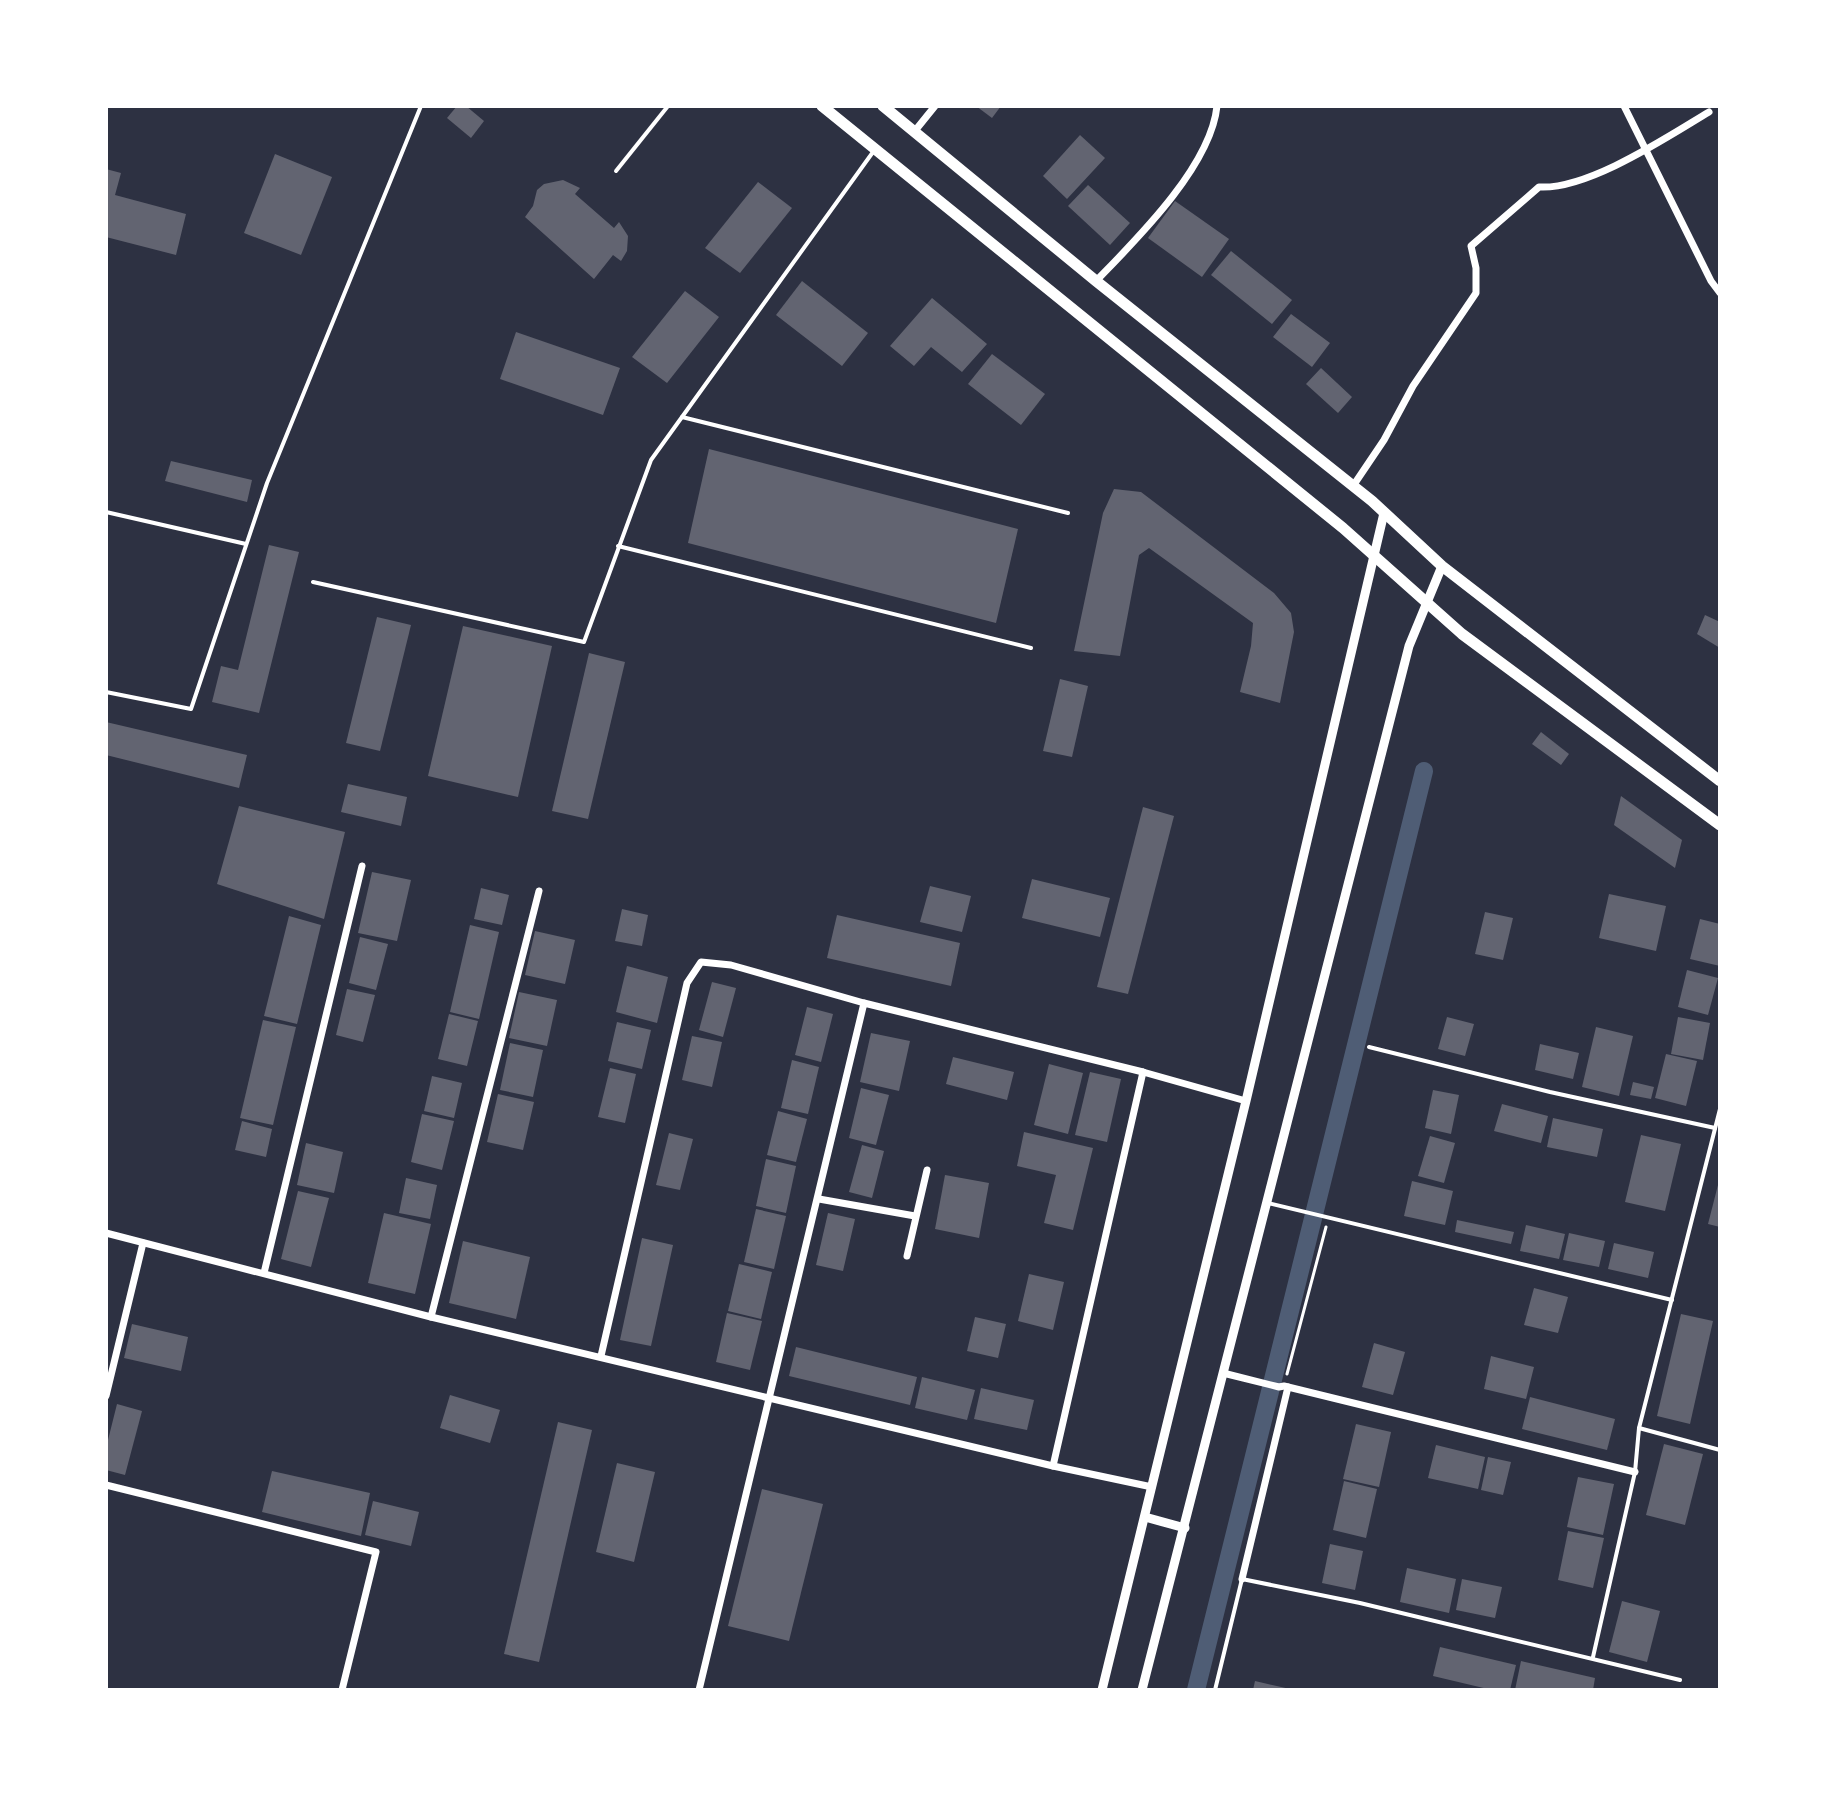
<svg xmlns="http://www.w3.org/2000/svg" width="1826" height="1796" font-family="Figtree,sans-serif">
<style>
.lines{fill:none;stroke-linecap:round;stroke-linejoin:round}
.canal{stroke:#4f5d75;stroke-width:18}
.building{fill:#626471}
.path{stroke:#fff;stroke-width:3}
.service{stroke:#fff;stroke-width:4}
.minor{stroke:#fff;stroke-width:7}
.tertiary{stroke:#fff;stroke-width:9}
.secondary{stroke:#fff;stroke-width:11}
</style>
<rect width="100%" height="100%" fill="#2d3142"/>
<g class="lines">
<!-- canal -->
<path class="canal" d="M1196 1690 1424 771"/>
</g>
<!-- building -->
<g class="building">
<path d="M457 106H466L484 121 471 138 447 118Z"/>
<path d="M976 106H1001L992 118Z"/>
<path d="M1080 135 1105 158 1067 199 1043 176Z"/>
<path d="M275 154 332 177 301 255 244 233Z"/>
<path d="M106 169 121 173 115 195 186 214 176 255 106 237Z"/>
<path d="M563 180 580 188 575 194 614 228 619 222 628 236 627 251 621 261 613 255 594 279 525 217 533 206 537 190 544 184Z"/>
<path d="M758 182 792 208 740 273 705 248Z"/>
<path d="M1088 185 1130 223 1110 245 1068 206Z"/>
<path d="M1175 201 1229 239 1202 277 1148 238Z"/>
<path d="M1231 251 1292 300 1272 324 1211 275Z"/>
<path d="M802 281 868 333 842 366 776 315Z"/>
<path d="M685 291 719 317 667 383 632 357Z"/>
<path d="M932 298 987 344 962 372 931 347 914 366 890 346Z"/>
<path d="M1291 314 1330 343 1312 367 1273 337Z"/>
<path d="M516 332 620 368 603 415 500 379Z"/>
<path d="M992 354 1045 394 1021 425 968 384Z"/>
<path d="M1321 368 1352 397 1338 413 1306 384Z"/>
<path d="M709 449 1018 529 996 623 688 543Z"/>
<path d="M171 461 252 480 247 502 165 481Z"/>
<path d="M1114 489 1141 492 1274 593 1291 613 1294 632 1280 703 1240 692 1251 646 1253 623 1149 548 1139 555 1120 656 1074 651 1103 513Z"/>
<path d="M269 545 299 552 259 713 212 702 221 666 238 670Z"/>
<path d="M1705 615 1720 622V648L1697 634Z"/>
<path d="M377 617 411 625 380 751 346 743Z"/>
<path d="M463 626 552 646 518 797 428 776Z"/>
<path d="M589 653 625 662 588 819 552 811Z"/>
<path d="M1060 679 1088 686 1072 757 1043 751Z"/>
<path d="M106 722 247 755 239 788 106 755Z"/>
<path d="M1541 732 1569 754 1561 765 1532 744Z"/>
<path d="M348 784 407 797 401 826 341 812Z"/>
<path d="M1621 796 1682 840 1675 868 1614 825Z"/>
<path d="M239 806 345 832 324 919 217 884Z"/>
<path d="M1143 807 1174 816 1128 994 1097 987Z"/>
<path d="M372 872 411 880 397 941 358 933Z"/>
<path d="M1032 879 1110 898 1100 937 1022 918Z"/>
<path d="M930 886 971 896 962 932 920 922Z"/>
<path d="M481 888 509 895 502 925 474 919Z"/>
<path d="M1609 894 1666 906 1656 951 1599 938Z"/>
<path d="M622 909 648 915 642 946 615 941Z"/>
<path d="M1485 912 1513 918 1503 960 1475 954Z"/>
<path d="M837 915 960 943 951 986 827 958Z"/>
<path d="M289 916 321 925 297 1024 264 1016Z"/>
<path d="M1700 919 1720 924V966L1690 959Z"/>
<path d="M470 925 499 932 479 1019 450 1012Z"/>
<path d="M535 931 575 940 565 984 525 975Z"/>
<path d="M360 937 388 944 376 990 349 983Z"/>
<path d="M627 966 668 977 657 1023 616 1012Z"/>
<path d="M1687 970 1718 978 1708 1015 1678 1007Z"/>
<path d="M712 982 736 988 723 1037 699 1030Z"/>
<path d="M347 989 375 995 363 1042 336 1035Z"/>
<path d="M519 992 557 1000 547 1046 509 1038Z"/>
<path d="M807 1007 833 1014 821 1062 795 1055Z"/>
<path d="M449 1014 478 1021 467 1066 438 1059Z"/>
<path d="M1447 1017 1474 1024 1465 1056 1438 1049Z"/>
<path d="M1678 1017 1710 1023 1703 1060 1671 1054Z"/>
<path d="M263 1020 296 1027 273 1125 240 1118Z"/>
<path d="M617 1022 651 1030 642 1069 608 1061Z"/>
<path d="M1596 1027 1633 1036 1619 1096 1582 1087Z"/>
<path d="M871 1033 910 1041 899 1091 860 1082Z"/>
<path d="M692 1036 722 1042 712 1087 682 1080Z"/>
<path d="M510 1043 543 1050 533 1097 500 1090Z"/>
<path d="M1540 1044 1579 1053 1573 1079 1535 1070Z"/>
<path d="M1666 1054 1697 1061 1686 1106 1655 1098Z"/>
<path d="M953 1057 1014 1072 1007 1100 946 1084Z"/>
<path d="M792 1060 819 1067 808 1114 781 1108Z"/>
<path d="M1049 1064 1083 1073 1068 1134 1034 1125Z"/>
<path d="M610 1068 636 1074 625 1123 598 1117Z"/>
<path d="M1090 1072 1121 1079 1107 1142 1075 1135Z"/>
<path d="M432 1076 462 1083 454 1118 424 1111Z"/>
<path d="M1633 1082 1654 1087 1651 1099 1630 1095Z"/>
<path d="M861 1088 889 1095 876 1145 849 1138Z"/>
<path d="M1433 1090 1459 1095 1451 1134 1425 1128Z"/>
<path d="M498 1094 534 1102 523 1150 487 1142Z"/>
<path d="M1502 1104 1548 1116 1541 1143 1494 1131Z"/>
<path d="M778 1111 807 1119 796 1162 767 1155Z"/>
<path d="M422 1114 454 1121 442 1170 411 1162Z"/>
<path d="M1553 1118 1603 1129 1597 1157 1547 1147Z"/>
<path d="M242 1121 272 1129 266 1157 235 1150Z"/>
<path d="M1024 1132 1093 1148 1073 1230 1044 1223 1056 1175 1017 1166Z"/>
<path d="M669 1133 693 1139 680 1190 656 1185Z"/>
<path d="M1641 1135 1681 1144 1665 1211 1625 1202Z"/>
<path d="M1430 1136 1455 1143 1444 1183 1418 1176Z"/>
<path d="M306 1143 343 1152 334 1193 297 1185Z"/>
<path d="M862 1145 884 1151 872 1198 849 1192Z"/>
<path d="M766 1159 796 1166 786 1213 756 1206Z"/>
<path d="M945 1175 989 1183 979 1238 935 1229Z"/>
<path d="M406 1178 437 1185 430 1219 399 1213Z"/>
<path d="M1412 1181 1453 1191 1445 1225 1404 1216Z"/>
<path d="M1719 1181H1720V1227L1708 1224Z"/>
<path d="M298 1191 329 1198 311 1267 281 1259Z"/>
<path d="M756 1209 786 1216 774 1269 744 1262Z"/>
<path d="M384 1213 431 1224 415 1294 368 1283Z"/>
<path d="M828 1213 855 1219 843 1271 816 1265Z"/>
<path d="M1457 1220 1514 1232 1511 1244 1455 1232Z"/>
<path d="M1526 1225 1565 1234 1559 1259 1520 1251Z"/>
<path d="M1569 1233 1605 1241 1599 1267 1563 1260Z"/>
<path d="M642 1238 673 1245 651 1346 620 1340Z"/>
<path d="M463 1241 530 1257 516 1319 449 1303Z"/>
<path d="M1614 1243 1654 1252 1648 1278 1608 1269Z"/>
<path d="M739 1264 772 1272 761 1319 728 1311Z"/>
<path d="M1029 1274 1064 1282 1053 1330 1018 1321Z"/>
<path d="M1534 1288 1568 1297 1558 1333 1524 1325Z"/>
<path d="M727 1313 762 1321 750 1370 716 1362Z"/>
<path d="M1681 1314 1713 1321 1690 1424 1657 1416Z"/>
<path d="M975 1317 1006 1324 998 1358 967 1351Z"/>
<path d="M132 1324 188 1337 181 1371 124 1358Z"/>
<path d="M1374 1343 1405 1352 1393 1395 1362 1387Z"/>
<path d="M796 1347 917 1377 910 1405 789 1376Z"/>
<path d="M1491 1356 1534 1367 1526 1399 1484 1389Z"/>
<path d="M922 1377 975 1390 967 1420 915 1408Z"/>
<path d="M981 1388 1034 1400 1027 1430 974 1419Z"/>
<path d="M450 1395 500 1410 490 1443 440 1428Z"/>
<path d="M1530 1397 1615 1419 1607 1450 1522 1429Z"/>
<path d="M117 1404 142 1411 125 1475 106 1470V1448Z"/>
<path d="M558 1422 592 1430 539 1662 504 1654Z"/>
<path d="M1356 1424 1391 1432 1379 1487 1343 1479Z"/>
<path d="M1664 1444 1703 1454 1685 1525 1646 1515Z"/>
<path d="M1436 1445 1485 1457 1478 1489 1428 1478Z"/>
<path d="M1488 1457 1511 1462 1503 1495 1481 1490Z"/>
<path d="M617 1463 655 1472 634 1562 596 1552Z"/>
<path d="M272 1471 370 1493 361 1536 262 1512Z"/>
<path d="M1578 1477 1614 1484 1603 1535 1567 1527Z"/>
<path d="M1344 1481 1377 1489 1366 1538 1333 1530Z"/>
<path d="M762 1489 823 1504 789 1641 728 1626Z"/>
<path d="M373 1501 419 1512 411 1546 365 1535Z"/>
<path d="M1568 1531 1604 1538 1593 1588 1558 1580Z"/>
<path d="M1330 1544 1363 1551 1355 1590 1322 1583Z"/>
<path d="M1407 1568 1456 1579 1449 1613 1400 1602Z"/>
<path d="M1462 1579 1502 1587 1495 1618 1456 1610Z"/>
<path d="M1622 1601 1660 1611 1647 1662 1609 1652Z"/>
<path d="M1440 1647 1516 1665 1510 1690H1492L1433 1676Z"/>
<path d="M1521 1661 1595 1678 1593 1690H1515Z"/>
<path d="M1255 1681 1290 1689V1690H1253Z"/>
</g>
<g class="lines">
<!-- path -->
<path class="path" d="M1287 1374 1326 1227"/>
<!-- service -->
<g class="service">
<path d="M616 171 668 106"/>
<path d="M682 417 1068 513"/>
<path d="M106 512 246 544"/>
<path d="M618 546 1031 648"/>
<path d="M313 582 584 642 651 460 873 152"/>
<path d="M106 692 191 709 267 483 421 106"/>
<path d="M1369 1047 1550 1092 1715 1128"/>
<path d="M1268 1203 1672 1300"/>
<path d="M1639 1428 1720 1450"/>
<path d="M1593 1657 1635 1472 1639 1428 1720 1109"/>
<path d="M1215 1690 1242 1579 1360 1603 1680 1680"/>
</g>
<!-- minor -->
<g class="minor">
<path d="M1624 106 1711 281 1720 293"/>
<path d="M914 132 935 106"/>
<path d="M1096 281C1137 239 1211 166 1217 106"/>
<path d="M1353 486 1384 440 1413 386 1476 293V268L1471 246 1539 187C1588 190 1667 137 1709 112"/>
<path d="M819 1199 915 1216"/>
<path d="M106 1233 431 1317 1053 1466 1152 1487"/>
<path d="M907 1256 927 1170"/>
<path d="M264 1273 362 866"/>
<path d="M431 1317 539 891"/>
<path d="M601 1356 687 983 701 962 731 965 864 1003"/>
<path d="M1223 1373 1279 1387 1284 1386 1635 1472"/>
<path d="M106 1396 143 1243"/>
<path d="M1053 1466 1143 1072"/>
<path d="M106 1485 376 1552 342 1690"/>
<path d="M1242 1579 1288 1387"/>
<path d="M699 1690 864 1003 1143 1072 1246 1101"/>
</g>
<!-- tertiary -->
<g class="tertiary">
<path d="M1145 1517 1185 1528"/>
<path d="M1102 1690 1246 1101 1384 513"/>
<path d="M1142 1690 1409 646 1442 566"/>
</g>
<!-- secondary -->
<g class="secondary">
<path d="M822 106 1343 528 1462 634 1720 825"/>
<path d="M883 106 1096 281 1372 501 1442 566 1720 781"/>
</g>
</g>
<!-- border -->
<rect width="1826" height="1796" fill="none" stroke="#ffffff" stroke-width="216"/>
</svg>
